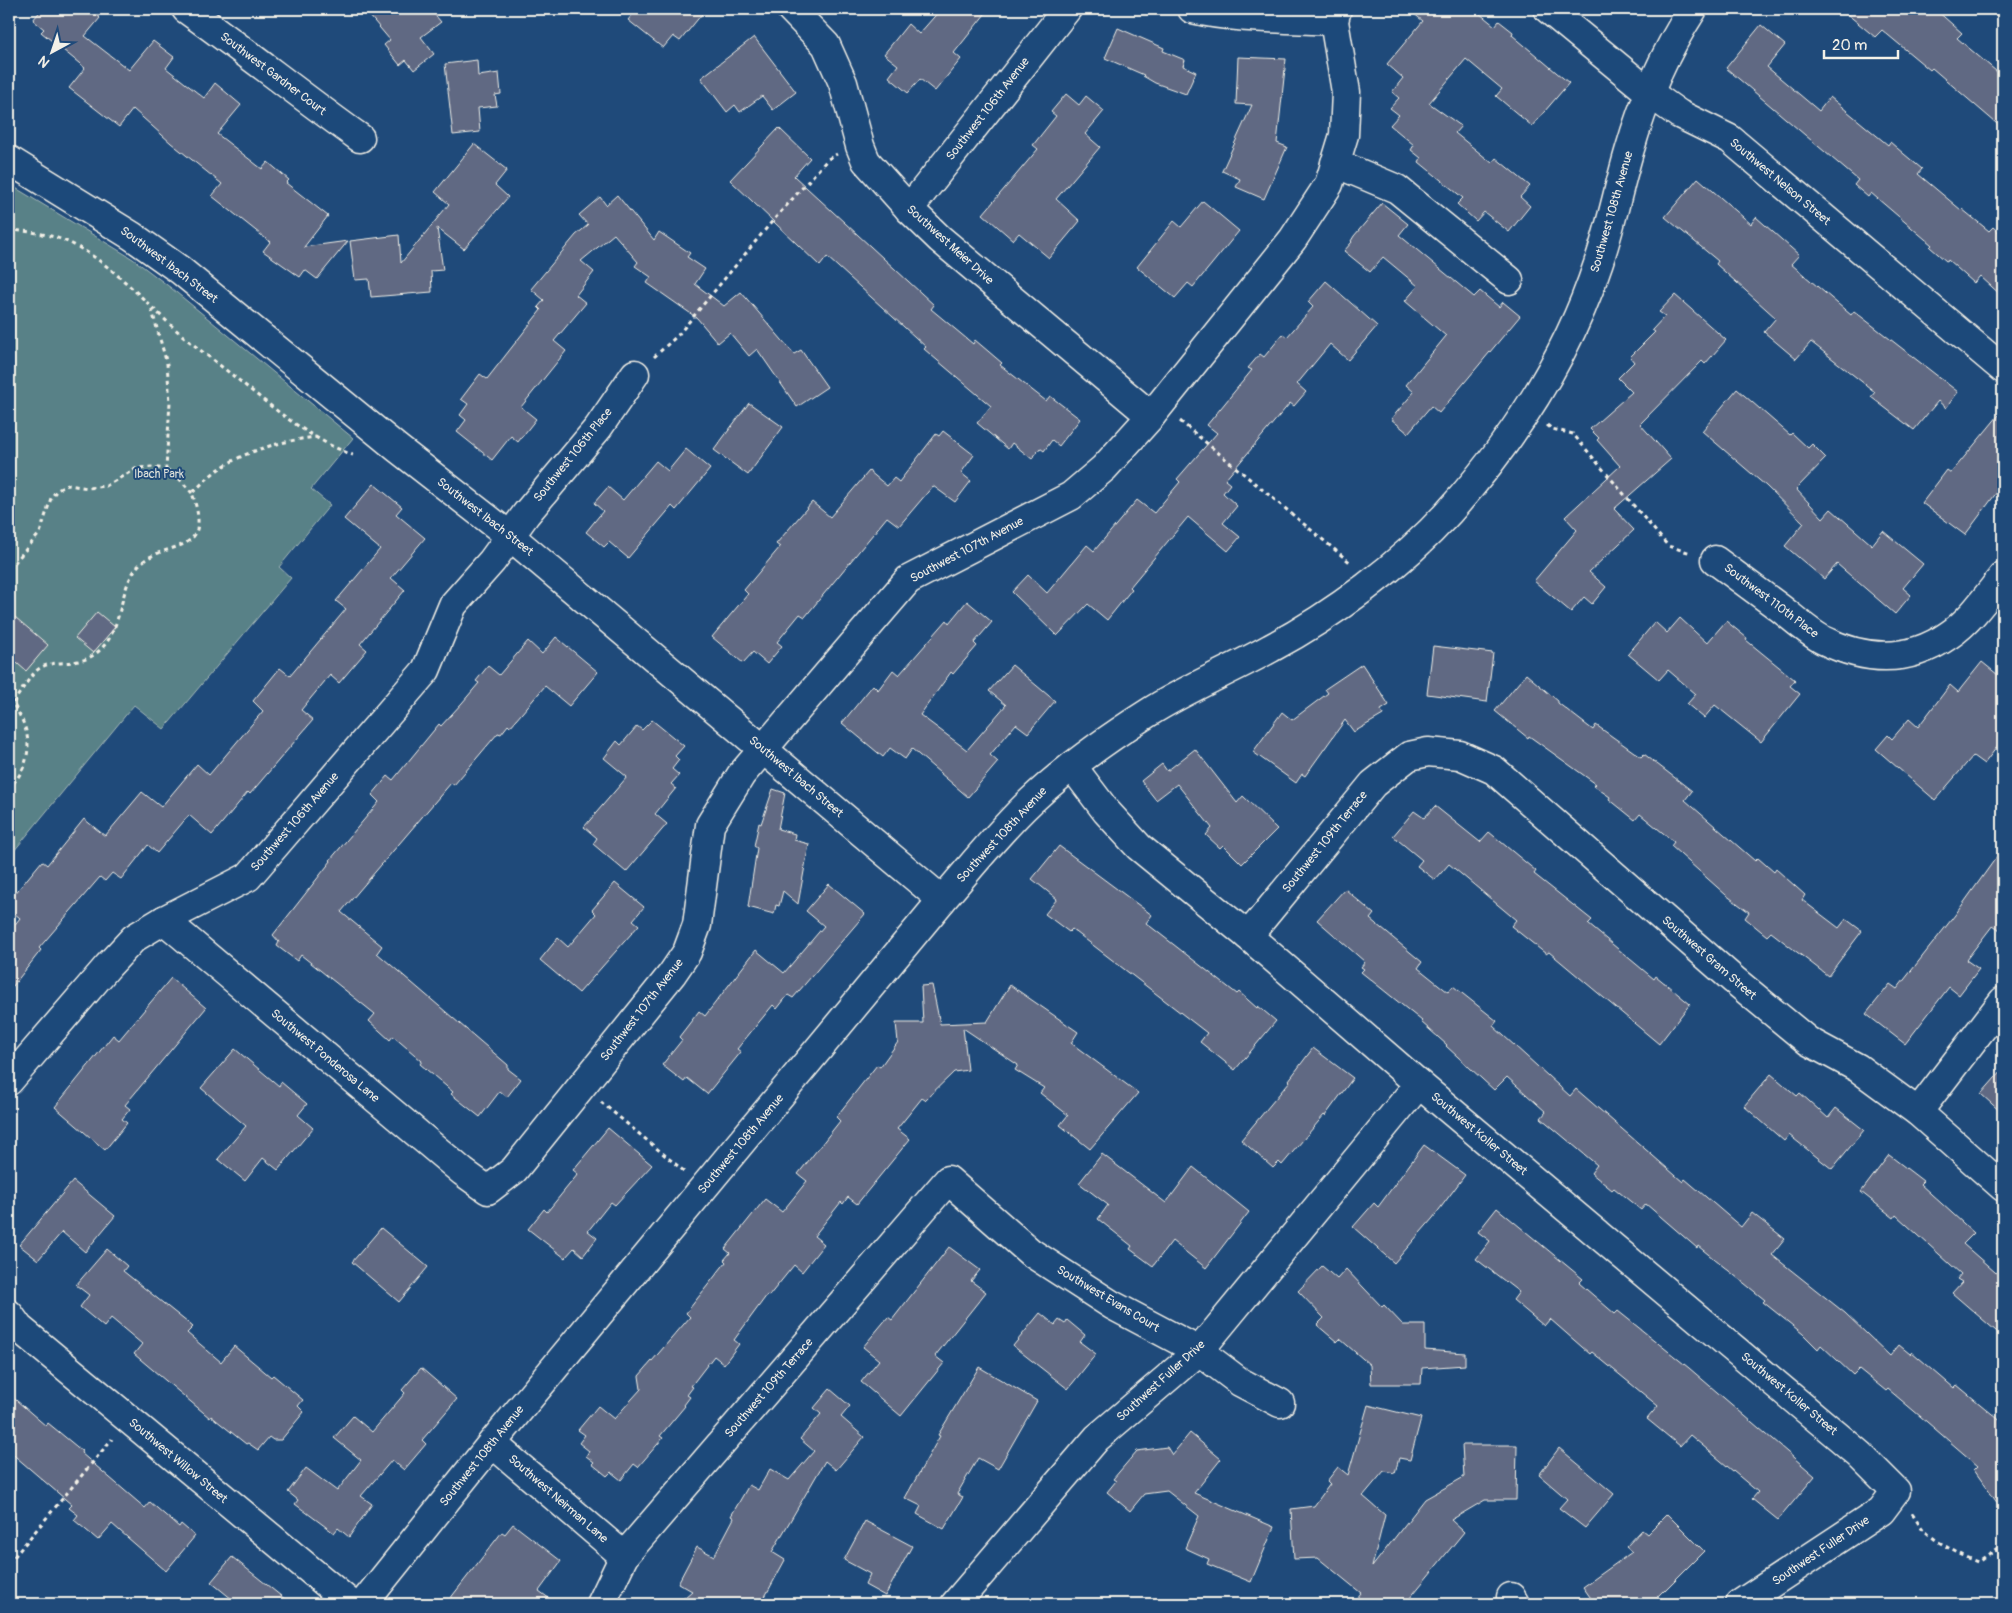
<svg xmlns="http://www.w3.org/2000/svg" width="2012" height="1613" font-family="Pangolin,sans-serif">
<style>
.green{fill:#588187;stroke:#a6b9b8}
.building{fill:#606983;stroke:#f4f1e8}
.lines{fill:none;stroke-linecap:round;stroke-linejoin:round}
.minor-casing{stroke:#f4f1e8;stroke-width:31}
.path{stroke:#f4f1e8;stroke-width:3;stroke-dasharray:4 4;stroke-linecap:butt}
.minor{stroke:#1f4a7a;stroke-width:28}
.labels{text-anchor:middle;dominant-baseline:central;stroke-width:4;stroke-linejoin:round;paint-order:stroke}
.street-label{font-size:12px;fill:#f4f1e8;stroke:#1f4a7a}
.park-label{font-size:12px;fill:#dde0d9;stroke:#1f4a7a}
</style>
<rect width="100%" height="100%" fill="#1f4a7a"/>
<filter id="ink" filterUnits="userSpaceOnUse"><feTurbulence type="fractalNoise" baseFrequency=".02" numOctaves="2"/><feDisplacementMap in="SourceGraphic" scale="10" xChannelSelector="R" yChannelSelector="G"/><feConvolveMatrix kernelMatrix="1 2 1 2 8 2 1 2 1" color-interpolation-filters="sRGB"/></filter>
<g filter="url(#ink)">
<!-- green -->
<path class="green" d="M9 184 133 259 171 288 353 438 311 489 330 505 279 567 291 578 164 729 134 705 9 857Z"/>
<!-- building -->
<g class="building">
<path d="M42 9H90L100 18 85 36 129 70 153 41 174 57 166 68 204 98 215 83 241 105 217 134 262 169 268 162 289 180 286 183 328 216 304 247 348 241 317 279 305 270 300 277 263 251 270 242 212 196 222 184 171 143 133 109 119 127 69 88 85 68 41 32 44 29 33 20Z"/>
<path d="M364 9H430L441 22 421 37 434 54 414 70 406 60 400 65 384 45 390 40Z"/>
<path d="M637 9H706L680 41 673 36 663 48 628 20Z"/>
<path d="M941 9H989L954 53 961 59 935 91 920 79 908 93 889 77 898 65 884 54 908 24 919 34Z"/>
<path d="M1408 9H1474L1495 26 1499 21 1513 32 1512 35 1569 83 1532 126 1496 96 1502 89 1466 59 1429 103 1461 126 1455 133 1492 163 1496 158 1530 186 1520 197 1530 206 1509 232 1484 212 1476 221 1457 204 1463 198 1419 162 1421 158 1411 150 1414 145 1390 125 1399 115 1390 108 1399 98 1392 92 1403 78 1387 64 1423 21Z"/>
<path d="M1841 9H1935L1962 33 1957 38 2003 77V129L1932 68 1930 70 1882 30 1875 37Z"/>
<path d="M1761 25 1785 45 1767 67 1819 111 1830 97 1888 145 1890 142 1904 154 1922 169 1918 174 1961 210 1962 209 1989 231 1993 227 2003 236V297L1980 276 1974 283 1948 260 1946 261 1930 247 1932 245 1871 193 1868 197 1854 185 1858 180 1726 68Z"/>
<path d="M1118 28 1164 48 1163 51 1185 60 1183 66 1196 72 1186 94 1155 83 1143 76 1144 75 1105 58Z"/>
<path d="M754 37 796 92 773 110 762 96 740 112 735 105 727 112 701 78Z"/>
<path d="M1238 57 1286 59 1277 143 1287 147 1264 199 1236 187 1240 179 1222 171 1252 105 1236 104Z"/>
<path d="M477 60 478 76 499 73 501 94 495 95 497 106 478 108 480 132 453 135 445 64Z"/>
<path d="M1066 94 1079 105 1086 96 1104 111 1085 134 1100 147 1056 199 1080 221 1049 258 1019 233 1013 240 983 214 1038 149 1033 145 1056 116 1051 112Z"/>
<path d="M779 128 810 158 794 176 934 305 931 309 973 344 975 340 1002 363 1000 365 1046 401 1050 396 1080 419 1059 446 1052 440 1044 451 1040 448 1032 459 1012 443 1008 449 977 423 991 406 924 349 926 347 827 257 820 266 730 180Z"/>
<path d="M474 144 507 170 495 185 508 197 464 249 437 228 443 270 431 271 432 292 371 297 369 279 355 280 350 241 399 235 401 263 449 204 435 192Z"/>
<path d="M1698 178 1751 224 1756 217 1799 255 1791 264 1851 315 1854 311 1958 392 1946 408 1938 401 1914 430 1871 397 1875 392 1811 342 1796 359 1764 332 1776 318 1716 264 1718 261 1665 217Z"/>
<path d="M617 195 654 240 659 232 690 253 687 257 705 269 695 284 724 306 741 292 794 354 801 350 827 387 797 407 757 349 749 356 730 333 718 343 697 318 647 283 651 277 635 266 638 262 614 234 581 261 594 272 576 295 586 303 554 341 566 351 521 407 536 419 518 442 511 436 492 460 457 432 466 420 460 415 468 404 461 399 480 374 487 379 541 310 538 307 544 300 531 289 576 235 588 225 579 215 600 197 606 205Z"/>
<path d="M1203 201 1239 231 1193 287 1188 283 1175 298 1137 267 1174 221 1181 227Z"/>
<path d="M1382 203 1408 224 1399 235 1474 297 1480 291 1499 307 1503 302 1520 316 1439 413 1431 406 1408 433 1391 419 1414 392 1406 385 1446 336 1405 301 1418 286 1383 257 1370 272 1344 251 1352 242 1351 241 1354 236Z"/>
<path d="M1326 281 1377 326 1348 360 1330 344 1297 384 1306 392 1294 406 1290 403 1225 480 1230 484 1223 493 1237 506 1223 523 1240 537 1228 551 1188 517 1130 587 1132 589 1107 620 1088 604 1057 636 1012 592 1028 575 1047 593 1087 545 1094 551 1137 500 1154 513 1180 482 1177 479 1217 433 1207 425 1252 370 1248 368 1260 354 1264 357 1283 334 1287 337 1313 307 1308 302Z"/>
<path d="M1675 295 1726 340 1705 364 1702 361 1640 424 1671 459 1614 509 1634 530 1589 572 1606 587 1592 604 1584 597 1571 612 1534 581 1577 530 1565 517 1620 466 1597 440 1599 438 1590 429 1632 392 1618 378 1634 362 1630 357 1655 332 1652 330 1665 316 1659 312Z"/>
<path d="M1737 389 1790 435 1792 433 1808 448 1812 444 1826 458 1796 489 1823 518 1831 509 1872 545 1883 531 1923 564 1903 588 1911 595 1895 614 1837 564 1824 579 1785 546 1804 523 1766 486 1702 431Z"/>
<path d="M749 403 783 427 748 475 714 450Z"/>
<path d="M2003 410V484L1965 535 1922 503 1947 470 1951 473Z"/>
<path d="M943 431 974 455 961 473 971 481 955 502 933 486 899 526 887 517 805 617 800 614 777 642 782 646 767 664 753 652 743 663 712 637 748 594 744 590 780 547 776 544 812 502 830 517 869 471 887 486 894 478 899 482 936 434 939 436Z"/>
<path d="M686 449 710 469 676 510 672 506 628 558 609 542 604 547 586 532 603 511 594 503 608 487 623 500 656 461 668 471Z"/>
<path d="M374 484 402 507 396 514 425 538 391 578 405 590 360 644 367 650 339 683 330 675 301 710 313 720 250 794 248 792 212 835 189 815 157 853 148 845 121 879 112 873 105 881 100 877 39 948 41 950 9 991V932L20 918 9 909V901L42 861 47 865 84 819 105 836 142 792 161 807 197 764 209 775 263 711 253 701 280 668 290 676 346 609 336 601 380 549 344 519Z"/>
<path d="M967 601 992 622 974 643 977 646 953 674 951 672 920 715 967 750 1006 705 989 691 1012 665 1055 701 1028 733 1016 724 990 755 998 762 968 797 912 749 905 759 890 748 883 757 842 723 873 685 878 690 893 670 899 675 947 620 949 623Z"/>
<path d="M9 612 48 645 26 671 9 656Z"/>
<path d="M97 612 115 627 93 653 75 638Z"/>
<path d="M1680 618 1707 643 1726 621 1747 638 1746 640 1795 680 1790 686 1800 694 1761 742 1715 705 1704 718 1687 704 1696 694 1668 670 1659 680 1628 654 1655 622 1667 633Z"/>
<path d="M556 637 598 672 569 706 545 686 510 727 508 725 501 734 498 733 454 785 451 783 341 912 382 946 377 953 508 1065V1069L521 1079 507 1097 500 1091 480 1117 451 1094 453 1092 420 1064 422 1061 393 1036 390 1040 369 1021 375 1014 301 955 297 961 277 946 279 942 273 935 331 861 330 860 379 802 372 795 388 776 393 780 439 724 441 726 462 703 479 683 476 681 488 666 499 675 528 641 542 654Z"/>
<path d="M1433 646 1493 653 1487 702 1427 694Z"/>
<path d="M1982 662 2003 679V739L1984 764 1973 756 1935 800 1876 749 1888 735 1892 739 1909 719 1918 727 1950 685 1958 692Z"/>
<path d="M1362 664 1389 705 1381 710 1383 715 1354 732 1345 720 1305 776 1302 774 1296 783 1253 752 1282 712 1292 720 1328 693 1325 689Z"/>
<path d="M1526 674 1558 701V703L1593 730 1596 725 1641 757 1644 754 1692 791 1685 800 1755 861 1758 858 1774 872 1776 869 1805 895 1802 900 1839 928 1846 919 1862 931 1828 976 1771 932 1767 936 1745 918 1749 912 1726 895 1671 846 1674 842 1640 814 1635 820 1609 799 1610 797 1594 786 1596 784 1529 736 1528 738 1495 711Z"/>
<path d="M652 720 684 746 675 756 679 760 672 769 679 775 671 784 676 788 655 814 667 824 626 872 593 844 597 838 584 827 627 777 604 758 617 741 621 745 637 726 642 730Z"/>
<path d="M1195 749 1237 803 1243 796 1277 829 1242 864 1223 845 1220 848 1206 835 1212 828 1177 784 1156 800 1141 781 1162 764 1167 771Z"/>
<path d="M773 789 785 793 778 829 795 834 794 840 809 844 798 904 783 891 779 906 776 905 774 914 748 907 757 848 754 846 759 823 761 824Z"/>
<path d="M1435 806 1480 842 1489 832 1536 871 1534 874 1592 920 1588 924 1654 979 1656 976 1690 1004 1659 1044 1549 952 1546 954 1511 926 1516 920 1449 864 1435 880 1417 866 1422 860 1393 836 1414 811 1424 818Z"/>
<path d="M1059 846 1152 915 1146 923 1237 994 1239 992 1257 1008 1258 1006 1276 1021 1235 1070 1200 1042 1207 1033 1072 929 1069 932 1045 914 1057 899 1032 879Z"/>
<path d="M2003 848V932L1993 925 1966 960 1979 969 1959 995 1949 987 1905 1044 1866 1014 1890 984 1897 989 1955 915Z"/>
<path d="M615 883 644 907 633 920 639 925 579 993 540 960 558 938 568 947 596 914 592 910Z"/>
<path d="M829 884 865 914 793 998 788 995 777 1009 773 1005 737 1049 741 1052 707 1094 687 1078 684 1082 662 1065 682 1040 679 1037 699 1011 705 1016 756 950 784 973 824 926 806 911Z"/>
<path d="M1345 889 1374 914 1370 919 1422 962 1418 968 1448 992 1453 986 1497 1021 1493 1026 1570 1096 1576 1089 1683 1182 1685 1179 1741 1227 1752 1213 1785 1239 1772 1255 1845 1313 1890 1356 1899 1345 1910 1354 1912 1352 1954 1388 1957 1385 2003 1423V1511L1974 1470 1978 1466 1927 1422 1888 1389 1886 1391 1859 1369 1853 1375 1821 1345 1818 1349 1803 1334 1763 1302 1765 1300 1698 1246 1697 1248 1646 1204 1641 1210 1614 1188 1612 1190 1591 1173 1597 1165 1541 1118 1546 1112 1507 1077 1494 1090 1446 1046 1447 1045 1421 1022 1422 1021 1361 972 1364 969 1361 967 1365 962 1317 920Z"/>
<path d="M171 978 206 1008 125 1105 130 1109 122 1119 127 1123 105 1150 55 1107 113 1035 119 1040Z"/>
<path d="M932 985 940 1024 987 1022 1010 985 1078 1032 1071 1043 1138 1093 1090 1149 1060 1125 1068 1115 1040 1093 1044 1088 1015 1070 1018 1065 963 1028 968 1070 954 1072 925 1100 922 1098 897 1129 910 1139 857 1204 848 1197 843 1204 841 1202 814 1236 824 1244 802 1272 794 1265 769 1296 767 1295 734 1340 739 1344 724 1364 714 1356 691 1386 693 1387 687 1395 690 1397 684 1405 685 1406 660 1436 663 1438 638 1467 634 1464 621 1480 611 1472 607 1476 592 1464 594 1462 586 1456 589 1451 579 1443 585 1435 578 1430 598 1406 614 1419 641 1389 639 1376 690 1317 686 1313 726 1262 724 1260 730 1253 725 1249 765 1199 782 1212 807 1181 798 1174 840 1121 836 1117 877 1065 880 1067 898 1042 896 1023H923L921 986Z"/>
<path d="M1313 1048 1353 1078 1325 1116 1324 1115 1282 1165 1279 1162 1273 1168 1241 1140 1290 1081 1289 1080Z"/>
<path d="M235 1049 279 1086 281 1082 307 1104 298 1115 313 1128 278 1170 263 1158 245 1181 218 1159 246 1126 201 1088Z"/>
<path d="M2003 1069V1114L1981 1094Z"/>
<path d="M1771 1074 1797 1096 1800 1093 1828 1118 1836 1108 1864 1130 1832 1169 1789 1135 1784 1141 1744 1106Z"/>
<path d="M608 1128 652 1165 615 1205 611 1202 588 1231 597 1238 583 1256 574 1248 565 1258 528 1229 544 1209 547 1212 578 1174 573 1170Z"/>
<path d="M1424 1145 1465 1175 1433 1218 1394 1263 1353 1227 1374 1203 1378 1207Z"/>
<path d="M1102 1154 1166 1203 1193 1167 1249 1212 1206 1268 1172 1241 1153 1266 1130 1249 1132 1246 1098 1219 1108 1205 1079 1183Z"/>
<path d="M1889 1155 1923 1181 1920 1184 1974 1233 1963 1244 2003 1279V1337L1952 1293 1962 1282 1957 1279 1961 1274 1896 1215 1894 1218 1861 1192Z"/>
<path d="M73 1181 115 1216 85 1252 62 1232 38 1260 19 1245Z"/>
<path d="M1497 1208 1583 1279 1579 1283 1615 1314 1618 1311 1689 1368 1815 1476 1778 1520 1752 1499 1758 1492 1690 1435 1680 1446 1647 1419 1658 1406 1592 1352 1590 1354 1550 1319 1544 1326 1513 1300 1519 1292 1476 1259 1490 1241 1478 1232Z"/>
<path d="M381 1228 428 1267 399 1302 352 1262Z"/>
<path d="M949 1247 980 1270 971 1281 986 1292 935 1356 944 1363 901 1416 861 1382 879 1360 863 1347 888 1317 892 1320Z"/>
<path d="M107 1249 127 1266 123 1271 193 1327 187 1333 221 1362 234 1346 271 1377 273 1375 303 1400 298 1406 304 1412 281 1440H273L269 1437 258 1450 248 1443 246 1444 211 1416 210 1418 134 1354 142 1344 111 1318 104 1327 80 1307 89 1295 76 1285Z"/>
<path d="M1322 1266 1337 1279 1346 1269 1382 1307 1384 1305 1403 1325H1425V1350L1465 1353V1365L1422 1368 1421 1384H1371L1370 1365 1340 1339 1337 1342 1317 1325 1324 1318 1298 1291Z"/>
<path d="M1040 1313 1055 1325 1059 1320 1065 1324 1067 1320 1085 1335 1080 1342 1096 1354 1068 1389 1013 1346Z"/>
<path d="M979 1367 1037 1401 998 1469 978 1458 957 1494 963 1497 944 1529 917 1514 921 1506 905 1498 940 1436 938 1435Z"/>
<path d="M421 1368 457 1399 422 1440 426 1444 404 1470 392 1460 361 1496 372 1504 349 1537 338 1528 334 1533 295 1504 298 1500 288 1492 306 1468 337 1491 361 1460 334 1438 353 1416 372 1432 405 1393 402 1390Z"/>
<path d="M830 1389 850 1406 841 1417 864 1437 836 1470 825 1461 772 1552 785 1560 761 1604H677L692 1591 678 1583 697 1547 714 1556 734 1518 731 1516 749 1485 758 1490 770 1469 789 1480 814 1451 800 1439 821 1414 814 1408Z"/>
<path d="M9 1394 46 1426 48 1423 82 1451 81 1453 145 1508 150 1502 179 1527 181 1524 195 1536 166 1571 112 1524 98 1540 74 1520 78 1515 69 1508 72 1505 9 1451Z"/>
<path d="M1368 1405 1421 1418 1410 1460 1399 1458 1395 1473 1384 1471 1363 1496 1385 1515 1372 1567 1425 1499 1464 1477 1462 1445H1517L1516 1500H1485L1451 1520 1464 1532 1405 1604H1352L1361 1593 1318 1558 1294 1559 1291 1509 1314 1506 1330 1484 1327 1481 1338 1467 1348 1475Z"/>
<path d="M1190 1433 1221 1459 1194 1493 1274 1527 1251 1582 1207 1564 1209 1559 1185 1548 1199 1516 1167 1491 1144 1494 1130 1511 1107 1492 1116 1481 1113 1479 1137 1451 1167 1447 1172 1455Z"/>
<path d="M1559 1448 1614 1494 1585 1528 1559 1508 1567 1499 1539 1475Z"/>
<path d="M1667 1514 1704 1551 1651 1604H1595L1583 1587 1632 1552 1626 1547 1642 1530 1647 1534Z"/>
<path d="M865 1521 912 1546 885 1596 865 1585 870 1574 844 1560Z"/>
<path d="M513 1524 561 1561 539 1591 557 1604H446L502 1532 505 1534Z"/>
<path d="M232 1557 291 1604H238L211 1582Z"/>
</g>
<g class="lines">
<!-- minor casing -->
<g class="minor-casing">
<g id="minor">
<path d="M186 9C245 51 301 96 360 138"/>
<path d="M791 9 826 45 843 83 860 146 866 161 909 209 940 239 1151 416"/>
<path d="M1192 9C1237 20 1288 18 1334 21"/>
<path d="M1548 9 1651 94 1679 114 1730 139 2003 369"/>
<path d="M9 160 132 236 180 270 397 448 510 536 942 900"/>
<path d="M1335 163 1397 189 1509 280"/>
<path d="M909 209 1067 9"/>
<path d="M1715 560C1737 576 1758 592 1780 608 1793 618 1808 632 1823 640 1866 661 1909 663 1949 635 1971 620 1987 596 2003 576"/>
<path d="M1072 766 1106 811 1139 847 1248 936 1419 1084 1859 1454 1896 1491 1881 1511 1740 1604"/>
<path d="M164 920 463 1172 488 1190 514 1170 672 974 687 952 697 925 710 825 741 775 908 580 1071 496 1104 468 1151 416 1293 239 1329 184 1344 135 1346 92 1334 21 1337 9"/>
<path d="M1248 936 1373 784 1409 756 1428 752 1460 755 1494 770 1734 980 1808 1041 1858 1068 1918 1112 2003 1187"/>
<path d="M9 1081 108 966 134 938 164 920 248 877 426 670 453 605 492 561 526 514 598 428 635 374"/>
<path d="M1918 1112 2003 1001"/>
<path d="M9 1314 19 1328 351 1604"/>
<path d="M492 1443 624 1556"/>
<path d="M1511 1597 1515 1604"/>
<path d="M363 1604 492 1443 942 900C971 867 999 831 1031 801 1066 768 1107 739 1148 713 1187 688 1230 671 1271 648 1333 615 1402 564 1449 512 1513 440 1568 356 1598 264 1611 227 1618 189 1629 152 1643 103 1665 52 1693 9"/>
<path d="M601 1604 624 1556 948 1180 1030 1252 1112 1305 1199 1351 1240 1382 1280 1403"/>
<path d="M955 1604 1097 1438 1199 1351 1419 1084"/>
</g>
</g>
<!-- path -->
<g class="path">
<path d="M9 230C28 231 50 234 68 242 109 261 142 299 174 328 194 346 216 362 236 378 272 407 309 439 353 455"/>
<path d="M654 357 678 335 770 224 828 159 837 154"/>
<path d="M1180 421 1352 564"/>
<path d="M1547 425 1552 429 1573 434 1668 546 1691 553"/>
<path d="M166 469 176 475 192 493"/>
<path d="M9 569 40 533 51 498 57 490 68 485 88 488 106 486 137 468 151 467 166 469 170 402 167 364 151 307"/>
<path d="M1996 625 2003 631"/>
<path d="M9 700C14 704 17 710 20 716 34 742 29 768 9 788"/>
<path d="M13 703C20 693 27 681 35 672 51 656 75 669 95 654 123 634 117 596 135 570 158 536 217 563 192 493 200 486 207 478 215 472 244 451 280 441 316 437"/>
<path d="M601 1102 685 1172"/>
<path d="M1912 1513C1916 1518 1919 1524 1923 1529 1935 1542 1963 1557 1979 1562L2003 1545"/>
<path d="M9 1563 112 1439"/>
</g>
<!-- minor -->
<use href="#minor" class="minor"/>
</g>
</g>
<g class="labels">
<!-- street labels -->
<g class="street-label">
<text transform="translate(273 74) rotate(37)">Southwest Gardner Court</text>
<text transform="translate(988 109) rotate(-52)">Southwest 106th Avenue</text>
<text transform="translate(1780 182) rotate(40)">Southwest Nelson Street</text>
<text transform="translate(1612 212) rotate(-74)">Southwest 108th Avenue</text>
<text transform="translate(950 245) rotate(42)">Southwest Meier Drive</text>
<text transform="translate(169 265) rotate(37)">Southwest Ibach Street</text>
<text transform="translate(573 455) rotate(-51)">Southwest 106th Place</text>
<text transform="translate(485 517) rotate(38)">Southwest Ibach Street</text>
<text transform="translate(967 550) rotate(-28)">Southwest 107th Avenue</text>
<text transform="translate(1771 601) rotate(37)">Southwest 110th Place</text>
<text transform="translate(796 777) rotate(40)">Southwest Ibach Street</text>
<text transform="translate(295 822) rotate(-49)">Southwest 106th Avenue</text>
<text transform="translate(1002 835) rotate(-47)">Southwest 108th Avenue</text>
<text transform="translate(1325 842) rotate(-51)">Southwest 109th Terrace</text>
<text transform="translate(1709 958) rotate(41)">Southwest Gram Street</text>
<text transform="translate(642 1010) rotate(-52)">Southwest 107th Avenue</text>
<text transform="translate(325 1056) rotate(40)">Southwest Ponderosa Lane</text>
<text transform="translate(1479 1134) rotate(40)">Southwest Koller Street</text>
<text transform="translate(741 1144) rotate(-50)">Southwest 108th Avenue</text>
<text transform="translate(1108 1299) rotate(31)">Southwest Evans Court</text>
<text transform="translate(1161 1381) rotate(-42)">Southwest Fuller Drive</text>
<text transform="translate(769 1388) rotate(-49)">Southwest 109th Terrace</text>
<text transform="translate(1789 1394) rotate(40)">Southwest Koller Street</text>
<text transform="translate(482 1456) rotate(-51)">Southwest 108th Avenue</text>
<text transform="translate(178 1461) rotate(40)">Southwest Willow Street</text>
<text transform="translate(558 1499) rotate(41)">Southwest Neirman Lane</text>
<text transform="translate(1821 1551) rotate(-34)">Southwest Fuller Drive</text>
</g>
<!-- park labels -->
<g class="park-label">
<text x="159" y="474">Ibach Park</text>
</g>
</g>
<!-- margin -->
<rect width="2012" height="1613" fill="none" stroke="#1f4a7a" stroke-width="30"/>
<rect x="15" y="15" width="1982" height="1583" fill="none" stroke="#f4f1e8" stroke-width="2" filter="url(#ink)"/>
<!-- north arrow -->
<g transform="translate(52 52) rotate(220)" stroke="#1f4a7a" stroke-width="4" paint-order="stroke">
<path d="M0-4L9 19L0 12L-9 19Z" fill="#f4f1e8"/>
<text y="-8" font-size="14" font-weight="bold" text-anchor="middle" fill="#f4f1e8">N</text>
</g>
<!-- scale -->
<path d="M1824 50v8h74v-8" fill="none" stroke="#f4f1e8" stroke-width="2.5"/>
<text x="1832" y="50" font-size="15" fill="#f4f1e8" stroke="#1f4a7a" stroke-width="4" paint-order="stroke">20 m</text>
</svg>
